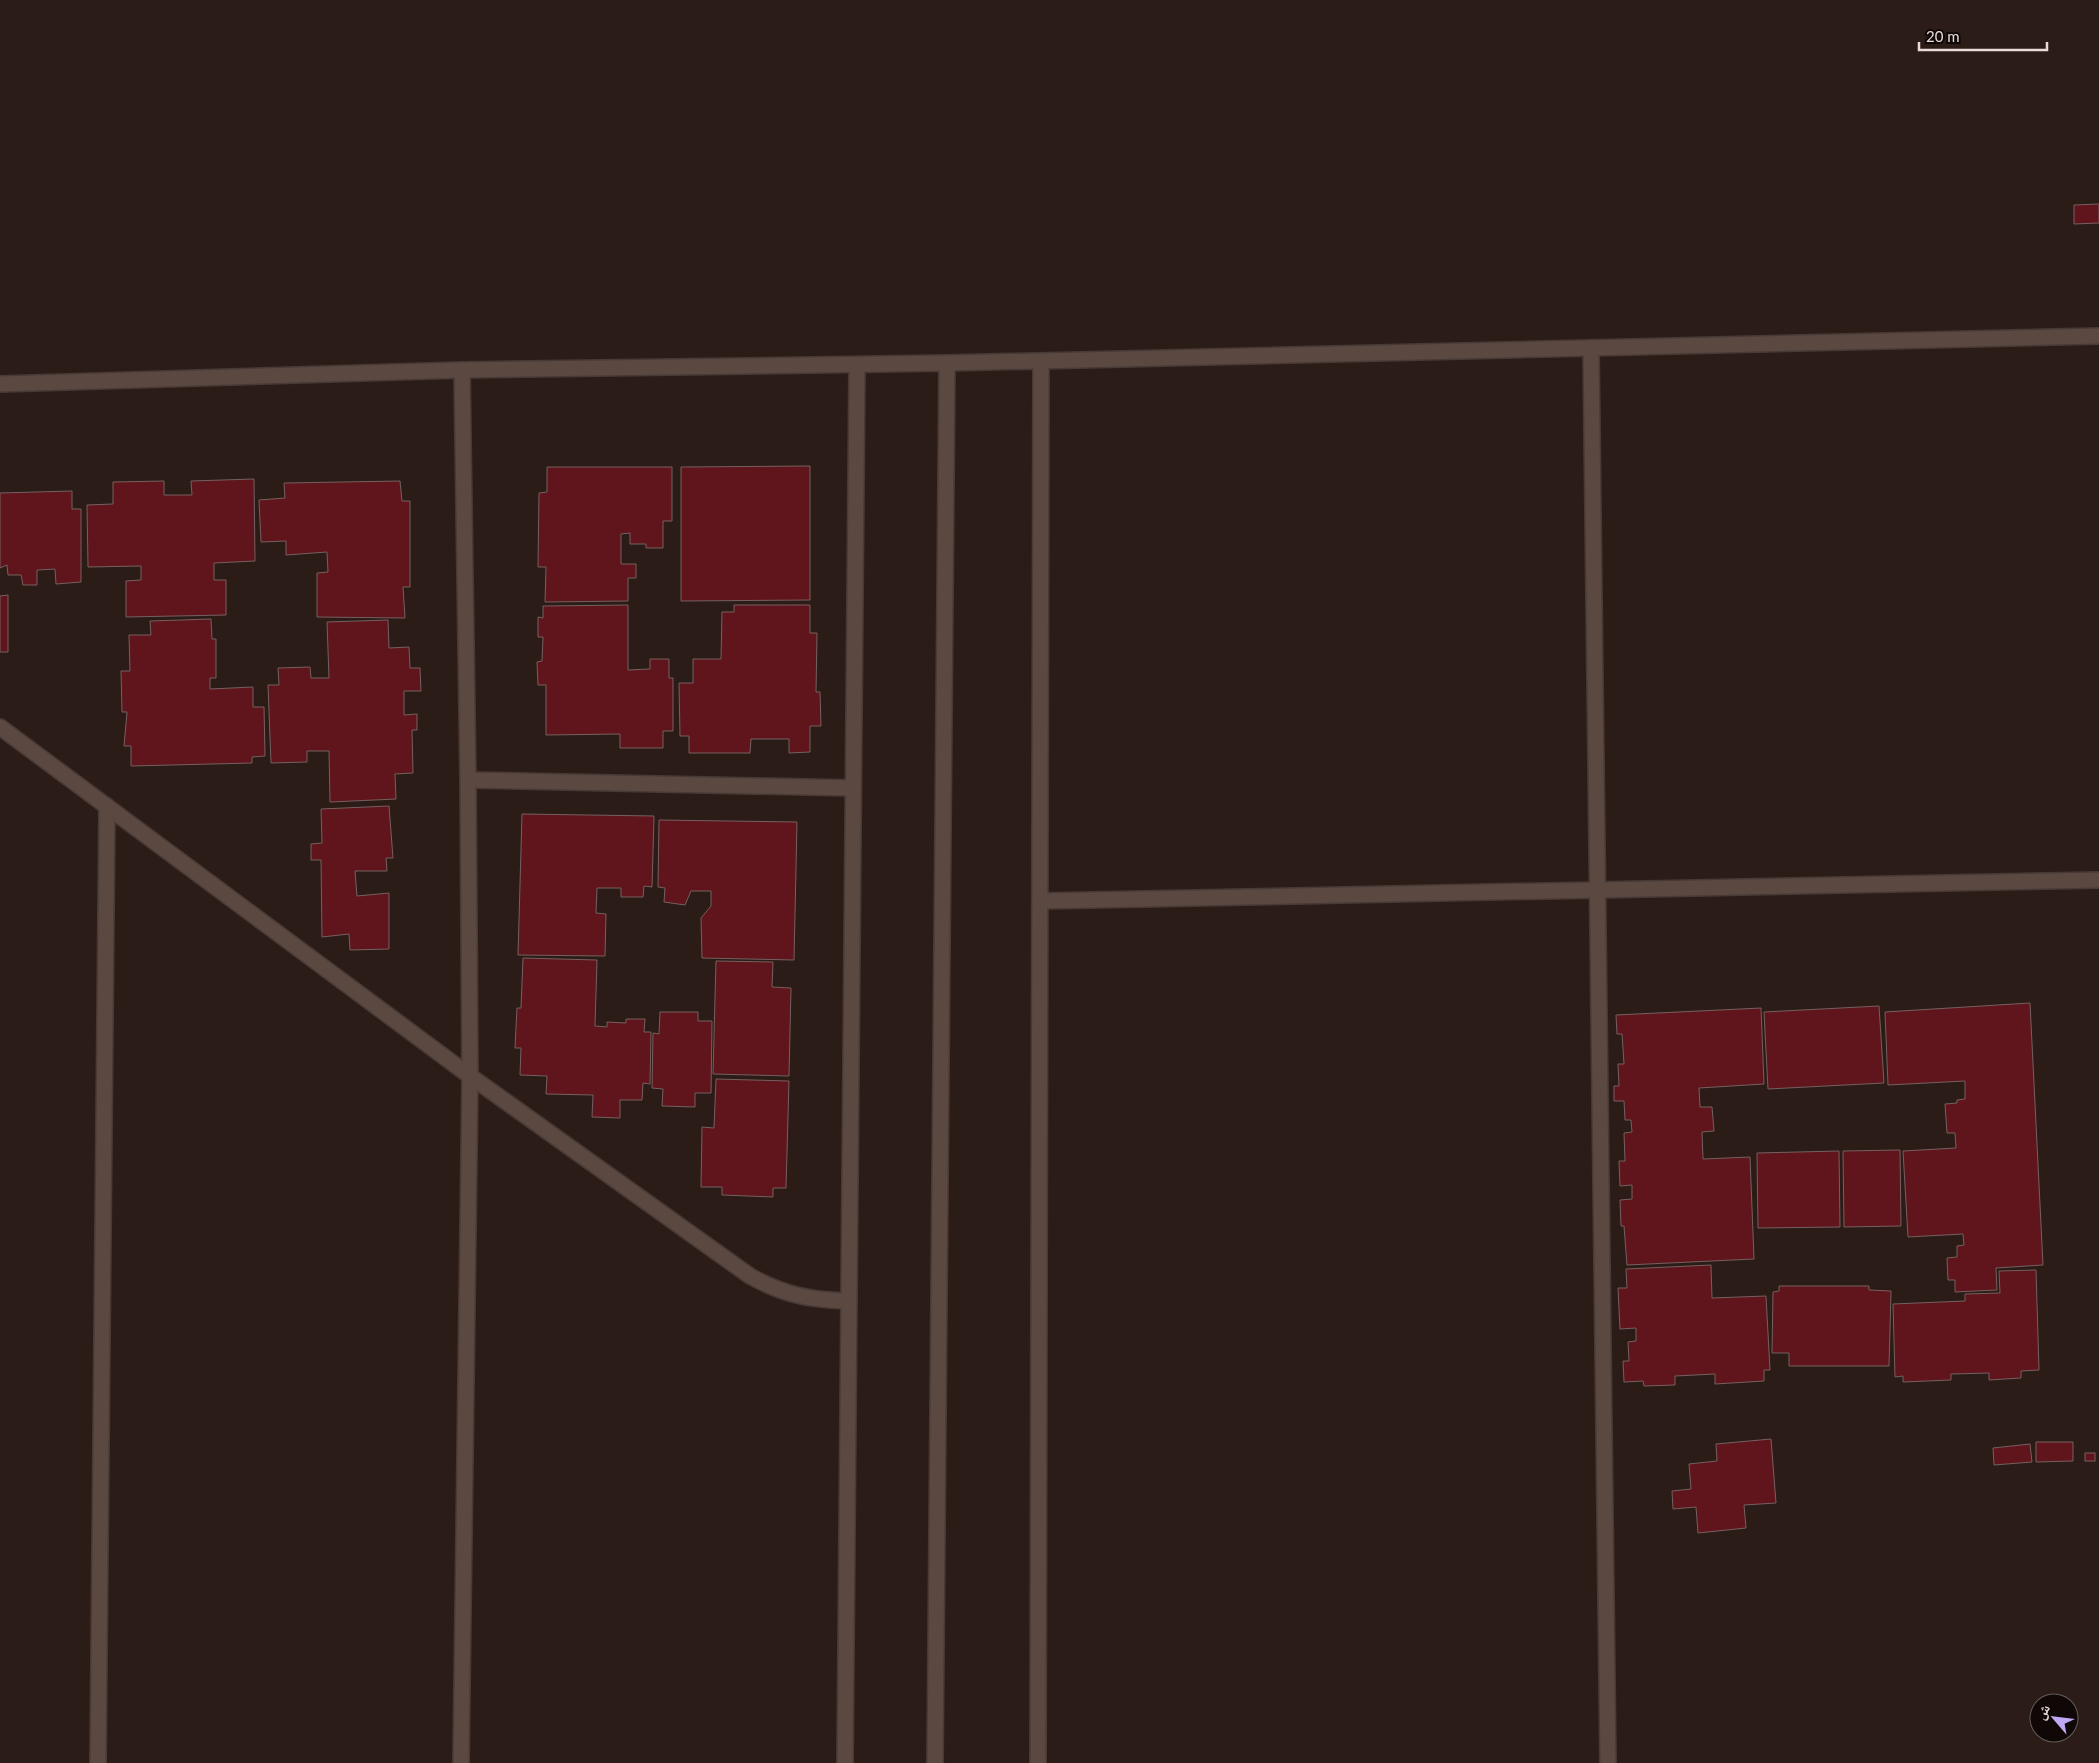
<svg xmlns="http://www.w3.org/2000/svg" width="2099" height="1763" font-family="Lato,'Noto Naskh Arabic',sans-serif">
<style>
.building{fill:#60151c;stroke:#756060}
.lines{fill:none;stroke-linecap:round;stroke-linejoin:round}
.minor-casing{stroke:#473936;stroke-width:18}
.minor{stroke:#5a4841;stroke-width:15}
</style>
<rect width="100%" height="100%" fill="#2c1c17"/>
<!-- building -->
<g class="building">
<path d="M2099 204V223L2074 224V205Z"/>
<path d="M810 466V600L681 601V467Z"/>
<path d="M547 467H672V521H663V548H646V544H630V533L621 534V564H636V578H628V601L545 602 546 567H538L539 493 547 492Z"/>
<path d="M254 479 255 561 214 563V580H226V615L126 617V581L141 580V566L88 567 87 505 113 504V482L164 481V495H192L191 481Z"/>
<path d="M400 481 402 501H410V587H403L405 618 317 617V573L328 572 327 552 286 555V541L261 542 259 500 285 498 284 483Z"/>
<path d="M72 491V509H81V582L56 584 55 569 37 570V585H23L21 575H8L7 565 0 568V493Z"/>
<path d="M8 595V652H0V596Z"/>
<path d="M628 605V670L650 669V659H669V678H673V731H663V748H620V734L546 735V685H538L537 662 542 661 543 637H538V617L543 618V606Z"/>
<path d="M734 605H810V633H817L816 692H820L821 726H810V752L789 753V739H751L750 753H689V736H680L679 683H693V659H721L722 612H734Z"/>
<path d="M211 619 212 639H216V678H210V689L253 687V707H264L265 756 252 757V763L131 766V746H124L127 712H122L121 671H130L129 635H151L150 621Z"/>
<path d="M388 620 389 648 409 647 410 668H420L421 691H404V715L417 714V730H412L413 773 395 774 396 799 330 802 329 751H307V762L271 763 268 685H279L278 668 310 667 311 678H329L327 622Z"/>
<path d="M389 806 393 858H386L387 871H355L357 896 389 893V949L350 950 349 934 322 937 321 860H311V844L322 843 321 809Z"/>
<path d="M522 814 654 816 652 887 644 886 643 897H621V888H597L596 913 606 914 605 956 518 955Z"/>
<path d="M659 820 797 822 794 960 702 958 701 918 711 906V891H691L685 905 664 902 665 888 658 887Z"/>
<path d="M523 958 597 960 595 1026 607 1027V1022L626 1023V1019H645L644 1032H651L650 1084 643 1083 642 1100H620V1118L592 1117 593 1095 546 1094 547 1076 520 1075 521 1048H515L517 1008H521Z"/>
<path d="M716 961 773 962 772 987 791 988 789 1076 713 1074Z"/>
<path d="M2030 1003 2043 1265 1996 1268 1997 1290 1955 1292V1280H1948L1947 1258 1957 1257V1246L1964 1245 1963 1234 1908 1237 1903 1151 1956 1148 1955 1133H1947L1945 1104 1957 1103V1100L1965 1099V1081L1888 1085 1885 1012Z"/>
<path d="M1879 1006 1884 1083 1768 1089 1764 1012Z"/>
<path d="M1761 1008 1764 1084 1699 1088 1700 1107H1712L1714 1131 1702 1132 1703 1159 1750 1157 1754 1259 1627 1265 1624 1226H1621L1620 1200 1632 1199V1185L1620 1186 1619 1161H1625L1624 1133 1632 1132 1631 1120H1625L1624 1101H1614V1086H1619L1618 1064H1624L1622 1034H1617L1616 1015Z"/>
<path d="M660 1012H698V1021H712L711 1093H695V1107L662 1106 663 1089 652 1088 653 1033 659 1034Z"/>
<path d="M716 1079 789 1081 786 1188H773V1197L722 1195V1187H701L702 1127 714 1128Z"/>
<path d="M1900 1150 1901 1226 1844 1227 1843 1151Z"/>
<path d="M1839 1151 1840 1227 1758 1228 1757 1153Z"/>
<path d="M1711 1265 1712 1298 1766 1296 1770 1370H1764V1381L1715 1384V1374L1675 1376V1385L1644 1386 1643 1381 1624 1382 1623 1361H1629L1628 1342 1636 1341V1328L1620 1329 1618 1288H1627L1626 1269Z"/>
<path d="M2036 1270 2039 1370 2021 1371V1378L1989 1380V1373L1951 1374V1380L1903 1382V1376L1895 1377 1893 1304 1965 1301V1294L2000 1293 1999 1271Z"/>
<path d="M1779 1286H1869V1290L1891 1291 1889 1366H1789V1353H1772L1773 1292 1779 1291Z"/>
<path d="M1771 1439 1776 1503 1744 1505 1746 1528 1698 1533 1696 1507 1673 1509 1672 1491 1691 1489 1689 1464 1717 1461 1716 1444Z"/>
<path d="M2036 1442H2073V1461L2036 1462Z"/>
<path d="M2030 1444 2032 1462 1994 1465 1993 1448Z"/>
<rect x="2085" y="1453" width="10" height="8"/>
</g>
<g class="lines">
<!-- minor casing -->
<g class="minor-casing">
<g id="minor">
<path d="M1591 348 1608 1763"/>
<path d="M0 384 462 370 947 363 2099 336"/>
<path d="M0 727 470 1076 750 1276C784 1295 810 1300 848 1301"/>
<path d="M468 780 853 788"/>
<path d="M1040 901 2099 880"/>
<path d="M98 1763 107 806"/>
<path d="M461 1763 470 1076 468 780 462 370"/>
<path d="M845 1763 857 365"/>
<path d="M935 1763 947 363"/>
<path d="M1038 1763 1041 361"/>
</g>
</g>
<!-- minor -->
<use href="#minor" class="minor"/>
</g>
<!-- north arrow -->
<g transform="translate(2054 1718) rotate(298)"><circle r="24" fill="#0f0806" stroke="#655d5a"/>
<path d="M0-4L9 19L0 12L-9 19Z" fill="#c0a8f4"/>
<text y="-8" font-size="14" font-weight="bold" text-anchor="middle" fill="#e7dcd8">ش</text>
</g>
<!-- scale -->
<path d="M1919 42v8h128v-8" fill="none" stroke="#e7dcd8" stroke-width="2.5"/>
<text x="1926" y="42" font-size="15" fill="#e7dcd8" stroke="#0f0806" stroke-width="4" paint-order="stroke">20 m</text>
</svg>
